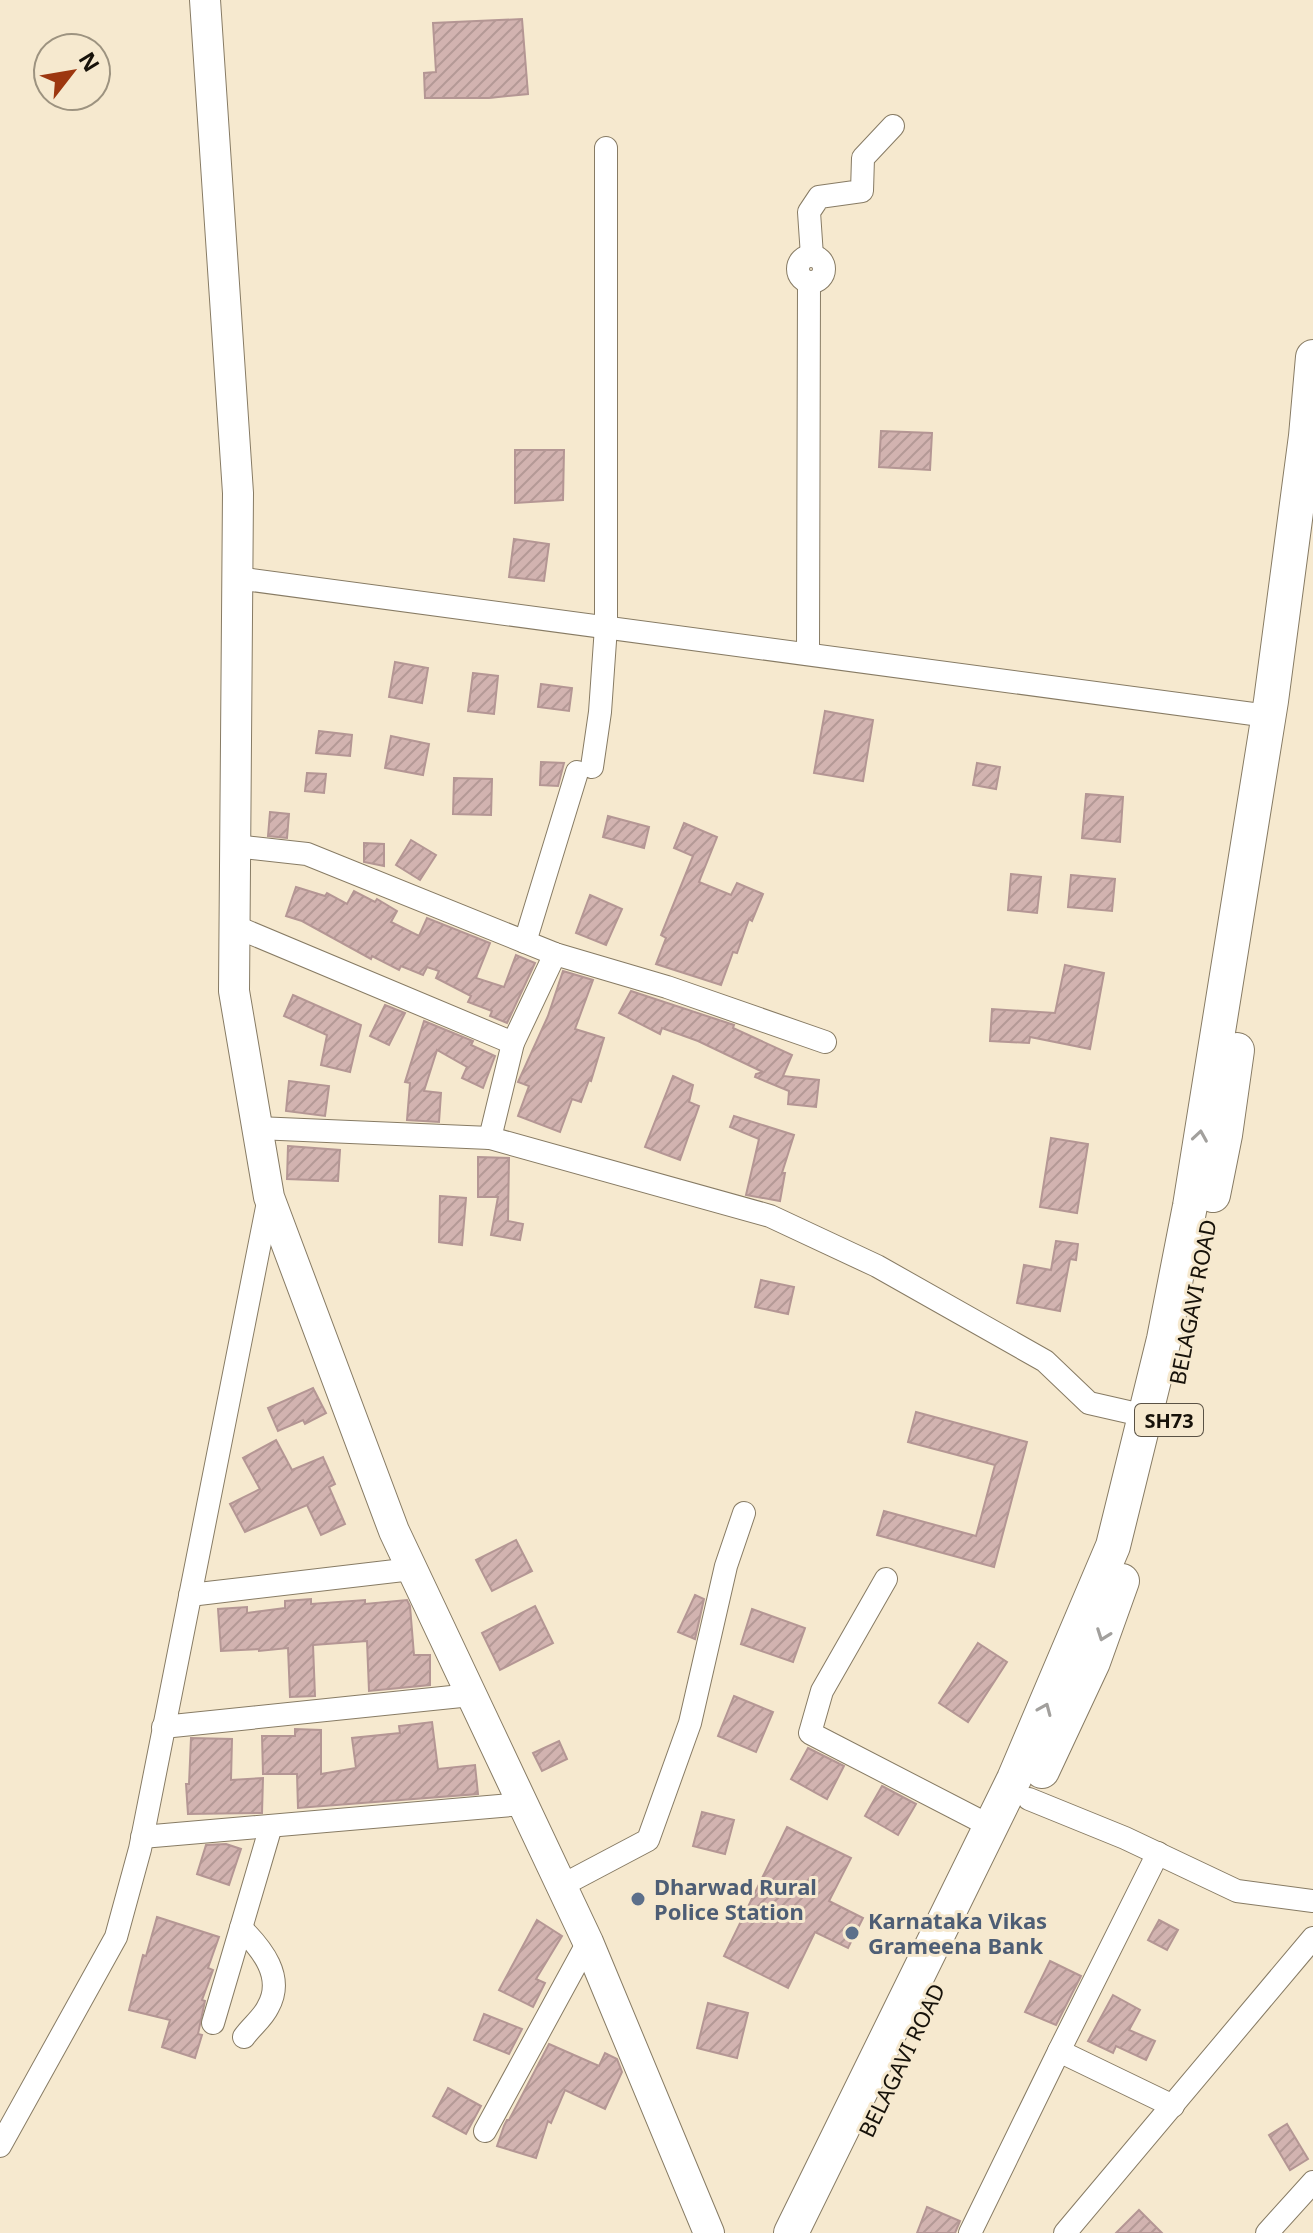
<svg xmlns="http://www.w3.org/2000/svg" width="1313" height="2233" font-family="'Noto Sans',sans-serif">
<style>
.building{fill:url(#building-hatch);stroke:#b49694;stroke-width:2}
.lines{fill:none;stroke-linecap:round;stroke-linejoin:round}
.street-casing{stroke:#877b64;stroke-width:24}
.secondary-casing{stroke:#877b64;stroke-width:32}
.primary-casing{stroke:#877b64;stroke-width:36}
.street{stroke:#fff;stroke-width:22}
.secondary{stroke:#fff;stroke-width:30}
.primary{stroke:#fff;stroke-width:34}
.oneway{stroke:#a2a09d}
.service-dot{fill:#5c6f8a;stroke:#f6e9cf;stroke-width:3}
.labels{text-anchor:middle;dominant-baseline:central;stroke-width:6;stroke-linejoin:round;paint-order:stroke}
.shield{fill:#f6e9cf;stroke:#5a5245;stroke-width:2}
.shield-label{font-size:20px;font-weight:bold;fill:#17120a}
.street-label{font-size:22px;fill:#17120a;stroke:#f6e9cf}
.service-label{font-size:22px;font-weight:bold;fill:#4e5e75;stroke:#f6e9cf;text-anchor:start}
</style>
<defs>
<pattern id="building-hatch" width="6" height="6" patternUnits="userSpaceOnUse" patternTransform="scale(2)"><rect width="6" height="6" fill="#d2b3b0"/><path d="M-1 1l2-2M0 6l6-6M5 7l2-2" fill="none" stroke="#b49996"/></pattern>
</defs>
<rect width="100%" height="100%" fill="#f6e9cf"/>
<!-- building -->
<g class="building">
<path d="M522 19 528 94 489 98H425L424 73 436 72 433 23Z"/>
<path d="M881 431 932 433 930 470 879 467Z"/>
<path d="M515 450H564L563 500 515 503Z"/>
<path d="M514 539 549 544 544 581 509 577Z"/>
<path d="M395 662 428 668 422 703 389 697Z"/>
<path d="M473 673 498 676 494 714 468 711Z"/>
<path d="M541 684 572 688 569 711 538 707Z"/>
<path d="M825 711 873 720 863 781 814 773Z"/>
<path d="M319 731 352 735 350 756 316 753Z"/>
<path d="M391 736 429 744 423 775 385 768Z"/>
<path d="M541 762 564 763 558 786 540 785Z"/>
<path d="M977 763 1000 767 996 789 973 785Z"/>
<path d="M307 773 326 774 324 793 305 791Z"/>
<path d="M454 778 492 779 491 815 453 814Z"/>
<path d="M1086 794 1123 797 1120 842 1082 838Z"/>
<path d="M270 812 289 814 287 838 268 836Z"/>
<path d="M608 816 649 827 644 848 603 837Z"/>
<path d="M684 823 717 837 699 882 731 895 737 883 763 894 752 921 749 919 737 953 733 952 721 985 656 964 666 938 661 935 693 856 674 848Z"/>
<path d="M411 840 436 855 420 880 396 865Z"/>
<path d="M364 843 384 844V866L364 862Z"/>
<path d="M1011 874 1041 877 1037 913 1008 910Z"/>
<path d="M1071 875 1115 879 1112 911 1068 907Z"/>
<path d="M296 887 325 896 327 893 347 904 354 891 375 902 377 899 397 911 391 922 419 936 427 918 490 943 476 978 504 987 516 955 535 963 507 1023 490 1016 492 1011 468 1002 471 996 436 978 439 971 427 967 423 975 401 966 399 970 372 956 371 959 302 921 286 916Z"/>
<path d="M590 895 622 909 606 945 576 933Z"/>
<path d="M1065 965 1104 973 1090 1049 1030 1037 1029 1043 990 1041 992 1009 1055 1013Z"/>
<path d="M563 971 593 980 575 1029 604 1038 591 1081 589 1080 581 1102 572 1099 560 1132 518 1116 529 1086 518 1082 548 1016Z"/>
<path d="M631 991 734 1025 733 1028 792 1055 783 1076 819 1080 816 1107 788 1104 789 1091 755 1077 756 1074 763 1072 698 1041 662 1028 660 1034 619 1013Z"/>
<path d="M293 995 361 1025 350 1072 321 1065 327 1035 284 1016Z"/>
<path d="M385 1005 405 1013 389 1045 370 1036Z"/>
<path d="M424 1021 473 1041 471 1045 495 1056 483 1088 462 1078 467 1067 437 1050 424 1091 441 1093 439 1122 407 1120 410 1083 405 1082Z"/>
<path d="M673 1076 693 1085 689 1102 699 1106 680 1160 645 1147Z"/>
<path d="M289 1081 329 1086 325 1116 286 1111Z"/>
<path d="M734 1116 794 1135 782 1173H785L780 1201 746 1195 759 1139 730 1127Z"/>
<path d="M1051 1138 1088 1144 1077 1213 1040 1207Z"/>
<path d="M288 1146 340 1150 338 1181 287 1179Z"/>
<path d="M478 1157 509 1158 508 1221 523 1224 520 1240 491 1235 498 1197H478Z"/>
<path d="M440 1196 466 1198 462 1245 439 1242Z"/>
<path d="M1056 1241 1078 1244 1076 1260 1070 1259 1060 1311 1017 1303 1024 1265 1051 1270Z"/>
<path d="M761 1280 794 1287 788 1314 755 1307Z"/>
<path d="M313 1388 326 1413 305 1424 303 1420 278 1431 268 1408Z"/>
<path d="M916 1412 1027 1442 994 1567 877 1535 884 1511 976 1536 995 1465 908 1442Z"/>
<path d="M276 1440 292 1470 323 1457 335 1484 329 1487 345 1524 321 1535 307 1505 245 1532 230 1504 260 1489 243 1458Z"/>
<path d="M516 1540 532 1571 492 1591 476 1560Z"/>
<path d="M695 1595 704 1599 695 1639 678 1632Z"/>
<path d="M311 1599V1604L365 1600V1604L407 1600 410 1606 414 1655H430V1685L369 1691 367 1641 313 1645 315 1696 290 1697 288 1648 259 1651V1649L221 1651 218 1609 247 1607V1613L285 1608V1601Z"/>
<path d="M535 1606 553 1643 500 1670 482 1633Z"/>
<path d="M752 1609 805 1628 793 1662 741 1644Z"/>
<path d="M978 1643 1007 1662 968 1722 939 1703Z"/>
<path d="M734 1696 773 1712 756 1752 718 1736Z"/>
<path d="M432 1722 438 1769 475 1765 478 1794 298 1808 297 1774H263L262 1736H295V1729L321 1730V1774L356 1768 352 1738 400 1733 399 1726Z"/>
<path d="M191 1738 232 1739 231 1780 263 1778 262 1813 188 1814 186 1784H189Z"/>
<path d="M559 1741 567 1759 542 1771 533 1753Z"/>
<path d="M808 1748 844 1766 827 1799 791 1779Z"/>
<path d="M882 1786 916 1804 898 1835 865 1816Z"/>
<path d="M702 1812 734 1820 725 1854 693 1846Z"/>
<path d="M787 1827 851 1858 829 1901 863 1918 848 1948 815 1932 788 1988 724 1956Z"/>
<path d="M226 1844 241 1849 229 1885 197 1874 206 1845Z"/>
<path d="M157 1917 219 1937 208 1968 213 1970 202 2000 205 2001 198 2034 202 2035 195 2058 162 2047 170 2020 129 2010 143 1955 146 1956Z"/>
<path d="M537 1920 562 1936 536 1979 545 1983 533 2007 499 1990Z"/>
<path d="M1159 1920 1178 1930 1167 1950 1148 1940Z"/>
<path d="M1050 1961 1081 1976 1056 2025 1025 2012Z"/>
<path d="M1113 1995 1140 2010 1129 2030 1155 2041 1146 2060 1116 2046 1113 2053 1088 2041Z"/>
<path d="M708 2003 748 2013 737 2058 697 2048Z"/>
<path d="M484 2014 522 2029 509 2054 474 2040Z"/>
<path d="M549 2044 599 2066 605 2053 617 2059 622 2072 605 2109 565 2090 551 2123 548 2121 536 2158 497 2146 504 2126 507 2120H509Z"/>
<path d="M448 2088 481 2106 466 2134 433 2116Z"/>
<path d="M1287 2124 1308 2159 1290 2170 1269 2135Z"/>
<path d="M927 2207 960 2221 955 2233H917Z"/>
<path d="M1139 2210 1162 2233H1116Z"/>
</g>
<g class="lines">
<!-- street casing -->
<g class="street-casing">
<g id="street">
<circle cx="811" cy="269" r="13"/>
<path d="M812 256 809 212 819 197 862 191 863 158 893 126"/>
<path d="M237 578 1268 716"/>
<path d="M808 654 809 283"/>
<path d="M592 767 600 712 606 627V148"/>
<path d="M235 846 307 854 555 954 667 987 825 1042"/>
<path d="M234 926 513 1043"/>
<path d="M525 942 577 772"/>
<path d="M257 1128 490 1138 770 1216 877 1266 1045 1361 1089 1403 1146 1416"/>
<path d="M490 1138 513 1043 555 954"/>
<path d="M886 1579 822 1691 810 1733 992 1827"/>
<path d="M190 1595 412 1569"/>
<path d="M163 1727 471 1695"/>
<path d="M1029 1799 1125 1838 1237 1891 1313 1901"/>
<path d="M142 1837 523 1804"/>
<path d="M561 1886 648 1840 690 1723 726 1566 744 1513"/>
<path d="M241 1928C262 1949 285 1977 268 2007 263 2018 251 2027 244 2037"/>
<path d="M213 2023 271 1826"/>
<path d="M1059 2051 1158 1853"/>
<path d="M485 2131 588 1942"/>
<path d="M0 2146 116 1937 140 1849 269 1197"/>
<path d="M970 2233 1059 2051 1173 2106"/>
<path d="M1065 2233 1313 1938"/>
<path d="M1267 2233 1313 2182"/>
</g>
</g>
<!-- secondary casing -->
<g class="secondary-casing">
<path id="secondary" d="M205 0 238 493 234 991 269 1197 394 1531 588 1942 709 2233"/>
</g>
<!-- primary casing -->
<g class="primary-casing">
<g id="primary">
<path d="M1213 1195 1225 1135 1237 1050"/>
<path d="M1042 1771 1093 1662 1122 1581"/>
<path d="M791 2233 1014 1779 1113 1546 1164 1339 1190 1206 1271 701 1306 436 1313 357"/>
</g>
</g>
<!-- street -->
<use href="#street" class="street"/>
<!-- secondary -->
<use href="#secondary" class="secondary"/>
<!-- primary -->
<use href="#primary" class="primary"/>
</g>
<!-- one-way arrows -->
<defs><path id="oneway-chevron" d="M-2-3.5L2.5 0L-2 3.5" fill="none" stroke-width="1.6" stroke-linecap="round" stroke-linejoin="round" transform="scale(2)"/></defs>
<g class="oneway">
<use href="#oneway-chevron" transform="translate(1200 1136) rotate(-81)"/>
<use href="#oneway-chevron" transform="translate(1103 1635) rotate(110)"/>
<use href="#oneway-chevron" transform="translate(1045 1709) rotate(-67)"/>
</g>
<!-- markers -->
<g class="service-dot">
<circle cx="638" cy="1899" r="8"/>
<circle cx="852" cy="1933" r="8"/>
</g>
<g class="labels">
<!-- shield labels -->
<rect class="shield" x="1135" y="1404" width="68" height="32" rx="6"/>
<g class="shield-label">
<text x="1169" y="1420">SH73</text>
</g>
<!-- street labels -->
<g class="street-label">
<text transform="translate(1192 1302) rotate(-79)">BELAGAVI ROAD</text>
<text transform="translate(901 2060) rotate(-64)">BELAGAVI ROAD</text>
</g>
<!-- service labels -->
<g class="service-label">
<text x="654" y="1886">Dharwad Rural<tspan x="654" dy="25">Police Station</tspan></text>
<text x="868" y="1920">Karnataka Vikas<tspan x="868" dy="25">Grameena Bank</tspan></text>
</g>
</g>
<!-- north arrow -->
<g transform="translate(72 72) rotate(59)"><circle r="38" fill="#f6e9cf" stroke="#9d9380" stroke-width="2"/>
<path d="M0-6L14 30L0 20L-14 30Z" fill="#9d3710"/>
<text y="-12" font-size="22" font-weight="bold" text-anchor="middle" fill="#17120a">N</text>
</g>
</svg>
